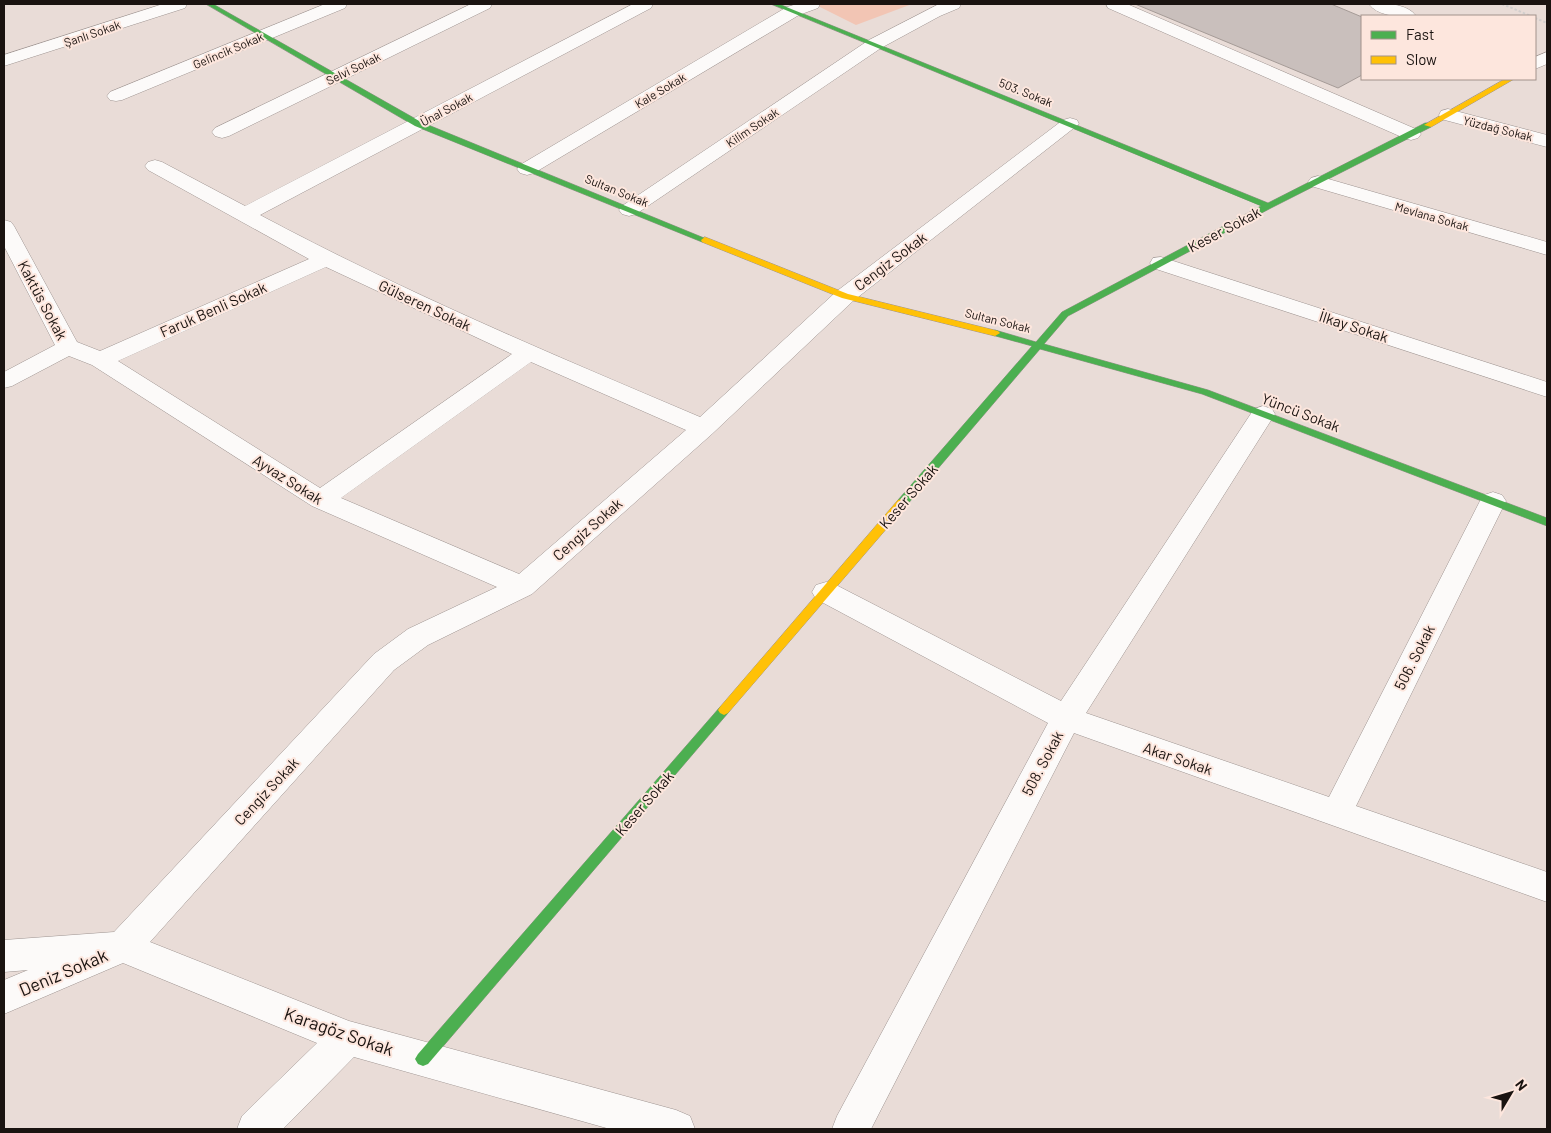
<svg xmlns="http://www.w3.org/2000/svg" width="1551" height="1133" font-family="Barlow,sans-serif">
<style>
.green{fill:#f2c5b4}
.building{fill:#c9bfbc;stroke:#a59b97}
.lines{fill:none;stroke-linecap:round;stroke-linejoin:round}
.street-casing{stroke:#9e9491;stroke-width:1}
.fast-casing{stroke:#9e9491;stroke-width:1}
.slow-casing{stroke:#9e9491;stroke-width:1}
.path{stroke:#d1cecd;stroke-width:2;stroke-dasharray:2.5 2;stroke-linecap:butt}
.street{fill:#fcfaf9;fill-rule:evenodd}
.fast{fill:#4caf50;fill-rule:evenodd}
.slow{fill:#ffc107;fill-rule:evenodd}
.labels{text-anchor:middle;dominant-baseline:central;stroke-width:4;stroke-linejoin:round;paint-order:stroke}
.far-street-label{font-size:12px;fill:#1a1310;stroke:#fde6dd}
.street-label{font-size:15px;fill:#1a1310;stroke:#fde6dd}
.near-street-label{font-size:18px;fill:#1a1310;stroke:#fde6dd}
</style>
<rect width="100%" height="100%" fill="#e9dcd7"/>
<!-- green -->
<path class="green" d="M821 4H912L856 25 816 5Z"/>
<!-- building -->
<path class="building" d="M1135 4H1331L1362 17V75L1338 88Z"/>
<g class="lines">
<!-- street casing -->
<g class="street-casing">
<g id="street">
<path d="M163 4H187L185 8 4 66V55Z"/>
<path d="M325 4H347L345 8 122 100 116 101 110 100 107 96 110 92Z"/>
<path d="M471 4H492L490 8 229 136 222 138 215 136 212 132 215 128Z"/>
<path d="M633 4H653L651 8 260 215C402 291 551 354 700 417L837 291 1063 120 1070 118 1077 120 1079 124 853 301 712 434 532 594 428 645 394 670 150 942 349 1021 676 1110 690 1116 695 1129H610L354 1057 283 1129H237L242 1116 317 1043 123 963 4 1014V980L28 970 4 972V940L114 932 374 654 408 629 497 587 312 506 92 365 69 356 12 386 4 388V372L55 345 4 246V220L11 222 14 226 77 342 100 351 309 259 148 170 145 166 148 162 155 160 162 162 245 206ZM326 267 512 354 320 488 118 361ZM531 362 686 430 519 574 341 498Z"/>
<path d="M797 4H820L818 8 799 15 534 173 527 175 520 173 517 169 520 165 787 7Z"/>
<path d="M939 4H961L959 8 940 16 881 48 636 214 629 216 622 214 619 210 622 206 869 40Z"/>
<path d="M1106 4H1127L1418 130 1421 134 1418 138 1411 140 1404 138 1108 8Z"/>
<path d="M1369 4C1383 3 1407 3 1416 16 1402 17 1378 17 1369 4Z"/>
<path d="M1547 52V64L1535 69V57Z"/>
<path d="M1448 109 1547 135V147L1441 119 1439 115 1441 111Z"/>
<path d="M1318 176 1547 242V255L1311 186 1308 182 1311 178Z"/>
<path d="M1161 257 1547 382V397L1153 268 1150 263 1153 258Z"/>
<path d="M1263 406 1272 409 1275 414 1086 713 1329 797 1480 501 1484 495 1493 492 1502 495 1506 501 1356 806 1547 872V902L1074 733 871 1129H832L837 1116 1048 723 816 599 812 592 816 585 826 582 836 585 1061 701 1254 409Z"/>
</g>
</g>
<!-- fast casing -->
<g class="fast-casing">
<g id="fast">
<path d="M206 4H213L421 122 709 240 708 242H702L415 126Z"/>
<path d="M771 4H779L1268 203 1425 123H1431V127L1271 208 1068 316 1044 344 1208 390 1547 518V526L1202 394 1040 349 906 506H898L897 503 898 500 1032 346 992 335V331L995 330 1036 342 1062 312 1261 206Z"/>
<path d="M724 705 728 707 730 710 728 713 428 1064 423 1066 418 1064 415 1059 418 1054 720 707Z"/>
</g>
</g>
<!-- slow casing -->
<g class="slow-casing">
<g id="slow">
<path d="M1505 79H1514L1431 127 1424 125Z"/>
<path d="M705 237 848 294 998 331 1000 333 995 336 842 298 702 242 701 240Z"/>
<path d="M902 499 907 503 906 506 728 713 724 715 720 713 718 710 720 707 898 500Z"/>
</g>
</g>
<!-- path -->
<g class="path">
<path d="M1502 4 1531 16"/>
<path d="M1535 18 1547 23"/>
</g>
<!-- street -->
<use href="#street" class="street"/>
<!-- fast -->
<use href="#fast" class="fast"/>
<!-- slow -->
<use href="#slow" class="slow"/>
</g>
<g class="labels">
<!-- far-street labels -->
<g class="far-street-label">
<text transform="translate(92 33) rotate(-19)">Şanlı Sokak</text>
<text transform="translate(228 50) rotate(-23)">Gelincik Sokak</text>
<text transform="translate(353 68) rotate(-26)">Selvi Sokak</text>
<text transform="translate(660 90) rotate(-31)">Kale Sokak</text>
<text transform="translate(1026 92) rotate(22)">503. Sokak</text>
<text transform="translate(446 109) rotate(-28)">Ünal Sokak</text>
<text transform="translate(752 127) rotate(-34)">Kilim Sokak</text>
<text transform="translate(1498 128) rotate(14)">Yüzdağ Sokak</text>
<text transform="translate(617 190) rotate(22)">Sultan Sokak</text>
<text transform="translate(1432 216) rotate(16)">Mevlana Sokak</text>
<text transform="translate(998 320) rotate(14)">Sultan Sokak</text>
</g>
<!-- street labels -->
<g class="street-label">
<text transform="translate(1224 229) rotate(-28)">Keser Sokak</text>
<text transform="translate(890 261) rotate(-37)">Cengiz Sokak</text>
<text transform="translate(43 300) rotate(62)">Kaktüs Sokak</text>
<text transform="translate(425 305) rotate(25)">Gülseren Sokak</text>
<text transform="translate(213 309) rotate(-24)">Faruk Benli Sokak</text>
<text transform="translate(1354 326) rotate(18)">İlkay Sokak</text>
<text transform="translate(1301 412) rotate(21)">Yüncü Sokak</text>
<text transform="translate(288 479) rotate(32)">Ayvaz Sokak</text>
<text transform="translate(908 496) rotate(-49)">Keser Sokak</text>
<text transform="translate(587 529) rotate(-41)">Cengiz Sokak</text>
<text transform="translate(1414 657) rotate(-63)">506. Sokak</text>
<text transform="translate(1178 758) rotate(19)">Akar Sokak</text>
<text transform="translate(1042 763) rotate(-62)">508. Sokak</text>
<text transform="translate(266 791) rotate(-47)">Cengiz Sokak</text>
<text transform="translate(644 803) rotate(-49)">Keser Sokak</text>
</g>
<!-- near-street labels -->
<g class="near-street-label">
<text transform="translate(63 972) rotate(-23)">Deniz Sokak</text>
<text transform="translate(339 1031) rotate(19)">Karagöz Sokak</text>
</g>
</g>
<!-- border -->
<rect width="1551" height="1133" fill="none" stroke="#1a1310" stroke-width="10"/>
<!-- legend -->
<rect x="1361" y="15" width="175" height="65" fill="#fde6dd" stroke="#a2928b"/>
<rect x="1371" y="31" width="25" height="8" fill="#4caf50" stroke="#a2928b"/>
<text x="1406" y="40" font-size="15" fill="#1a1310">Fast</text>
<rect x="1371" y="56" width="25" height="8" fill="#ffc107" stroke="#a2928b"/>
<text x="1406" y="65" font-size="15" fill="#1a1310">Slow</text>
<!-- north arrow -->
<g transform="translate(1511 1093) rotate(52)" stroke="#fde6dd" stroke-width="4" paint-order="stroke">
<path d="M0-4L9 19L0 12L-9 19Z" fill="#1a1310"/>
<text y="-8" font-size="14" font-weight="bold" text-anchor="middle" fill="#1a1310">N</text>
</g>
</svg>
